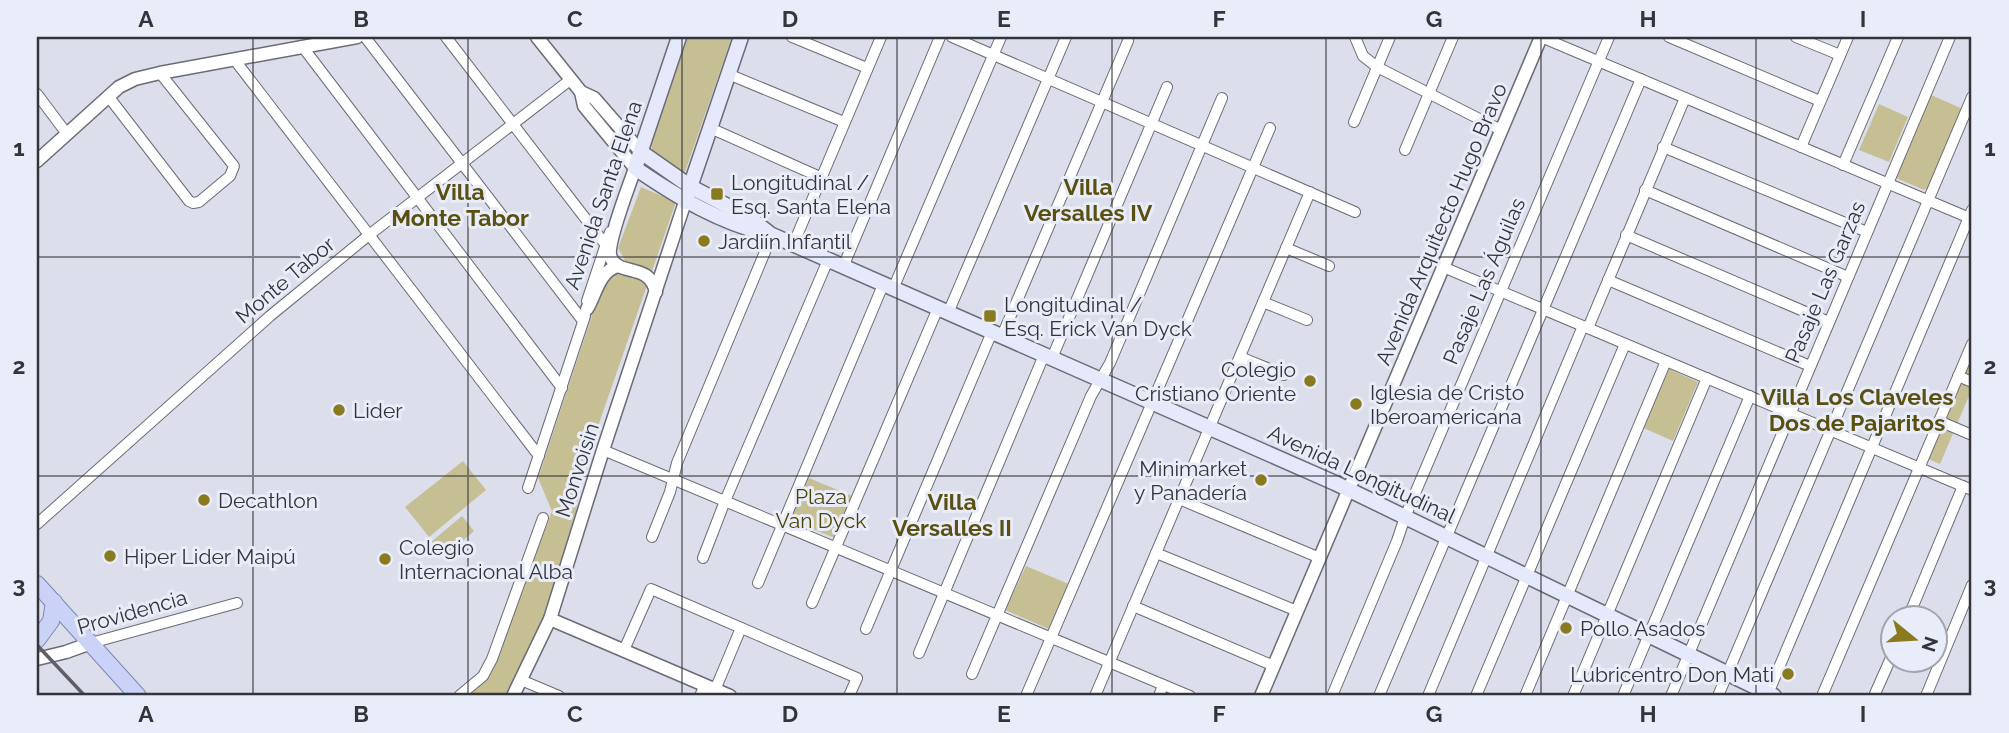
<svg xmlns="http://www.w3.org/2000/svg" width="2009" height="733" font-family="Raleway,sans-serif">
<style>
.green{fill:#c7bf94}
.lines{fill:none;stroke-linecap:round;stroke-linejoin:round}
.minor-casing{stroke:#696c77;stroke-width:12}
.tertiary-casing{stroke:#696c77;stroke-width:15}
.secondary-casing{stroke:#696c77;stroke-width:17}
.primary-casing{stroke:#7f88b2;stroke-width:18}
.minor{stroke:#fff;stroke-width:10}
.tertiary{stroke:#fff;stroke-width:12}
.secondary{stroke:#e5e9fb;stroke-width:14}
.primary{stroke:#cad3f7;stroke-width:16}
.rail{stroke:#5e5f66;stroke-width:3.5}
.grid{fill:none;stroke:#34353a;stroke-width:2;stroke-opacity:0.55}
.poi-dot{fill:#897a1f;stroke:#e9ecf9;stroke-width:2.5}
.labels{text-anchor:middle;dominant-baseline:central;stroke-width:6;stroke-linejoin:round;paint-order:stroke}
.poi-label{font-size:21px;fill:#34353a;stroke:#e9ecf9;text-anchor:start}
.street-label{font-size:21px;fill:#34353a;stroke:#e9ecf9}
.park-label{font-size:21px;fill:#4d4305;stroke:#e9ecf9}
.neighbourhood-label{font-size:23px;font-weight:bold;fill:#5a5011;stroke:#e9ecf9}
.neatline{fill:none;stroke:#34353a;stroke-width:2.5}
.grid-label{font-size:23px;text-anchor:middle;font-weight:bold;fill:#34353a}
</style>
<rect width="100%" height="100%" fill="#dcdfeb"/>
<!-- green -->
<g class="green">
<path d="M686 37H732L685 172H679L653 154 650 141Z"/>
<path d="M1929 94 1963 109 1931 187 1924 190 1896 178 1894 174Z"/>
<path d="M1879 104 1908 117 1889 162 1859 150Z"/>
<path d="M641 187 676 202 587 458 581 479 576 512 542 621 507 696H464L493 669 552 511 538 478 604 279 609 272 625 260 618 248Z"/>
<path d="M1972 355V389L1940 464 1928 459Z"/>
<path d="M1667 368 1698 382 1673 441 1641 427Z"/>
<path d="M463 461 486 490 429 537 405 507Z"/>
<path d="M809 478 852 496 835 538 790 520Z"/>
<path d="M462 516 474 531 444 557 431 542Z"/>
<path d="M1026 566 1071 585 1051 630 1005 610Z"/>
</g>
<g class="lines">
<!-- minor casing -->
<g class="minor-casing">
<g id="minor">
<path d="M365 37 583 321"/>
<path d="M446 37 605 244"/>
<path d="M792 37 867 68"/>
<path d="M952 37 1355 212"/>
<path d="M1355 37 1363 56 1377 67 1501 130"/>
<path d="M1541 37 1972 219"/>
<path d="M1669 37 1820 101"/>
<path d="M1796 37 1840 55"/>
<path d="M302 46 562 388"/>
<path d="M234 59 539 456"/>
<path d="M728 74 844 122"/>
<path d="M37 94 67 134"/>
<path d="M108 96 189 201 193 203 199 202 230 176 234 166 160 73"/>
<path d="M1354 122 1390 37"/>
<path d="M710 128 820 177"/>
<path d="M1663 147 1867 232"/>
<path d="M1801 147 1848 37"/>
<path d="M1405 150 1453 37"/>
<path d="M1843 165 1898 37"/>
<path d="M1645 190 1848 277"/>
<path d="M1626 235 1829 322"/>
<path d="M793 245 881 37"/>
<path d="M1286 248 1329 266"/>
<path d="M843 267 940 37"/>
<path d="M1443 267 1972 490"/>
<path d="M1608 280 1810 366"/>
<path d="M893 289 1001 37"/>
<path d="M587 301 610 232"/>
<path d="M1263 302 1307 320"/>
<path d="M948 313 1066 37"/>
<path d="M1588 328 1685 98"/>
<path d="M1002 336 1128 41"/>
<path d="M1240 357 1284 375"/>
<path d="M1052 358 1167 87"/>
<path d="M1958 376 1972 382"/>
<path d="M1939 421 1972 435"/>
<path d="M603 450 1190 696"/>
<path d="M528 488 585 316"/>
<path d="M1179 499 1320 558"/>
<path d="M37 524 270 316 369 235 570 80"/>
<path d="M652 537 670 492 677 463 772 235"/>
<path d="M1156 553 1297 611"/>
<path d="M703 558 725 501 828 260"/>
<path d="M758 583 883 285"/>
<path d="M812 603 938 308"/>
<path d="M1133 606 1274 666"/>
<path d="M1908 618 1963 486"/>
<path d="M866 629 992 332"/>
<path d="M91 643 237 603"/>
<path d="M624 650 651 589 857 678 849 696"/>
<path d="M919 653 1044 355"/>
<path d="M972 674 1091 396 1110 363 1222 98"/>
<path d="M521 680 559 696"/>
<path d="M715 690 741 628"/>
<path d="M459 696 483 676 492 659 543 518"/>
<path d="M700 696 705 685"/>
<path d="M1026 696 1270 128"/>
<path d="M1095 696 1310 192"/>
<path d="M1159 696 1163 685"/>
<path d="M1332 696 1397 541 1405 517 1609 37"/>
<path d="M1379 696 1641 79"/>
<path d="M1428 696 1583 326"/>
<path d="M1476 696 1625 344"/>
<path d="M1525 696 1666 361"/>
<path d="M1573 696 1707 378"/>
<path d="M1623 696 1750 396"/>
<path d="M1671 696 1950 37"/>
<path d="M1718 696 1972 97"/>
<path d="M1767 696 1972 210"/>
<path d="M1822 696 1972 344"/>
<path d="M1874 696 1894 651"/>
<path d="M1926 696 1972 585"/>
</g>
</g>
<!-- tertiary casing -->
<g class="tertiary-casing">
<g id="tertiary">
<path d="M537 37 581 92 594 98 641 152"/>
<path d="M581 92 584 106 635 168C630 184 605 246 611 258 620 277 649 262 656 292"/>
<path d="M37 161 119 87 135 79 160 73 357 37"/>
<path d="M587 309C596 294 599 271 618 266"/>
<path d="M550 619 730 696"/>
<path d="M37 659 66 652 91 643"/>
<path d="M513 696 550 619 603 450 685 202"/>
<path d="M1261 696 1541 37"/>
</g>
</g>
<!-- secondary casing -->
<g class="secondary-casing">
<g id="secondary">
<path d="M679 37 635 168C679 198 720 223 772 235L1335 483 1774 696"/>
<path d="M641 152 691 187 747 216 769 233"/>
<path d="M685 202 741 37"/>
</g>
</g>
<!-- primary casing -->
<g class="primary-casing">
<g id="primary">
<path d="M37 584 138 696"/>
<path d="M37 640 51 621 54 602"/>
</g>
</g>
<!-- minor -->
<use href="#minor" class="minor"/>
<!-- tertiary -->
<use href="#tertiary" class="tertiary"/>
<!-- secondary -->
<use href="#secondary" class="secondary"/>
<!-- primary -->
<use href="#primary" class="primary"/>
<!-- rail -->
<path class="rail" d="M37 645 85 696"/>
</g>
<!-- grid -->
<path class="grid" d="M253 37V696M468 37V696M682 37V696M897 37V696M1112 37V696M1326 37V696M1541 37V696M1756 37V696M37 257H1972M37 476H1972"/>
<!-- markers -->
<g class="poi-dot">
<rect x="710" y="187" width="14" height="14" rx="3.5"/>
<circle cx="704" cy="241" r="7"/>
<rect x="983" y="309" width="14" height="14" rx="3.5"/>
<circle cx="1310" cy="381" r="7"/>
<circle cx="1356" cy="404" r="7"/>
<circle cx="339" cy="410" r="7"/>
<circle cx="1261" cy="480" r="7"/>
<circle cx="204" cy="500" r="7"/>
<circle cx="110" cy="556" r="7"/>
<circle cx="385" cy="559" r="7"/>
<circle cx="1566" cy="628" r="7"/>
<circle cx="1788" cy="674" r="7"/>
</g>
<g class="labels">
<!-- poi labels -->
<g class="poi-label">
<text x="731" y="182">Longitudinal /<tspan x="731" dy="24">Esq. Santa Elena</tspan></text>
<text x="718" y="241">Jardiín Infantil</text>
<text x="1004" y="304">Longitudinal /<tspan x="1004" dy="24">Esq. Erick Van Dyck</tspan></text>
<text x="1296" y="369" text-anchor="end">Colegio<tspan x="1296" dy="24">Cristiano Oriente</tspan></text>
<text x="1370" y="392">Iglesia de Cristo<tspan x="1370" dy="24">Iberoamericana</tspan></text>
<text x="353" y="410">Lider</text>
<text x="1247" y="468" text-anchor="end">Minimarket<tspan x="1247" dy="24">y Panadería</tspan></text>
<text x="218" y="500">Decathlon</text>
<text x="399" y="547">Colegio<tspan x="399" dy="24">Internacional Alba</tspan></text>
<text x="124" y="556">Hiper Lider Maipú</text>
<text x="1580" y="628">Pollo Asados</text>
<text x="1774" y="674" text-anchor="end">Lubricentro Don Mati</text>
</g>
<!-- street labels -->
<g class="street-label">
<text transform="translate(603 195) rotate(-71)">Avenida Santa Elena</text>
<text transform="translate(1441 224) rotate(-67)">Avenida Arquitecto Hugo Bravo</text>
<text transform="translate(285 280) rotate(-40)">Monte Tabor</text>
<text transform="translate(1484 281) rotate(-67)">Pasaje Las Águilas</text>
<text transform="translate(1825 282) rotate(-67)">Pasaje Las Garzas</text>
<text transform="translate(577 470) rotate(-72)">Monvoisin</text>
<text transform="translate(1362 474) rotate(25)">Avenida Longitudinal</text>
<text transform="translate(132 612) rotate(-16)">Providencia</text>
</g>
<!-- park labels -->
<g class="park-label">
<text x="821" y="496">Plaza<tspan x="821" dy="24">Van Dyck</tspan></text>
</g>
<!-- neighbourhood labels -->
<g class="neighbourhood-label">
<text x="1088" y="186">Villa<tspan x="1088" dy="26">Versalles IV</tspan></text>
<text x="460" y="191">Villa<tspan x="460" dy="26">Monte Tabor</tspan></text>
<text x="1857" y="396">Villa Los Claveles<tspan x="1857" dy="26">Dos de Pajaritos</tspan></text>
<text x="952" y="501">Villa<tspan x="952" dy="26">Versalles II</tspan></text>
</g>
</g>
<!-- border -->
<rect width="2009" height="733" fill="none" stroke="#e9ecf9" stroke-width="77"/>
<!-- north arrow -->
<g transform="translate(1914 639) rotate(108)"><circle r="33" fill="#e9ecf9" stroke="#a1a3ad" stroke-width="2"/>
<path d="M0-5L12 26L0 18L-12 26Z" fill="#897a1f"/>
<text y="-10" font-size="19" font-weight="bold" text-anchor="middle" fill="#34353a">N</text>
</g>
<rect x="38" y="38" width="1932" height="656" class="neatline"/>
<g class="grid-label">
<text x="146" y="27">A</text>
<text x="361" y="27">B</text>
<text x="575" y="27">C</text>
<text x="790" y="27">D</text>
<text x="1004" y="27">E</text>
<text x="1219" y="27">F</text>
<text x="1434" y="27">G</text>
<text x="1648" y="27">H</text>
<text x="1863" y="27">I</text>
<text x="19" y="156">1</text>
<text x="1990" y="156">1</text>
<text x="19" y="374">2</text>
<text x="1990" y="374">2</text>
<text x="19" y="593">3</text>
<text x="1990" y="593">3</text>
<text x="146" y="722">A</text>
<text x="361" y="722">B</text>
<text x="575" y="722">C</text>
<text x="790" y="722">D</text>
<text x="1004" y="722">E</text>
<text x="1219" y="722">F</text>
<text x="1434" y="722">G</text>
<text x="1648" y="722">H</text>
<text x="1863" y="722">I</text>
</g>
</svg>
